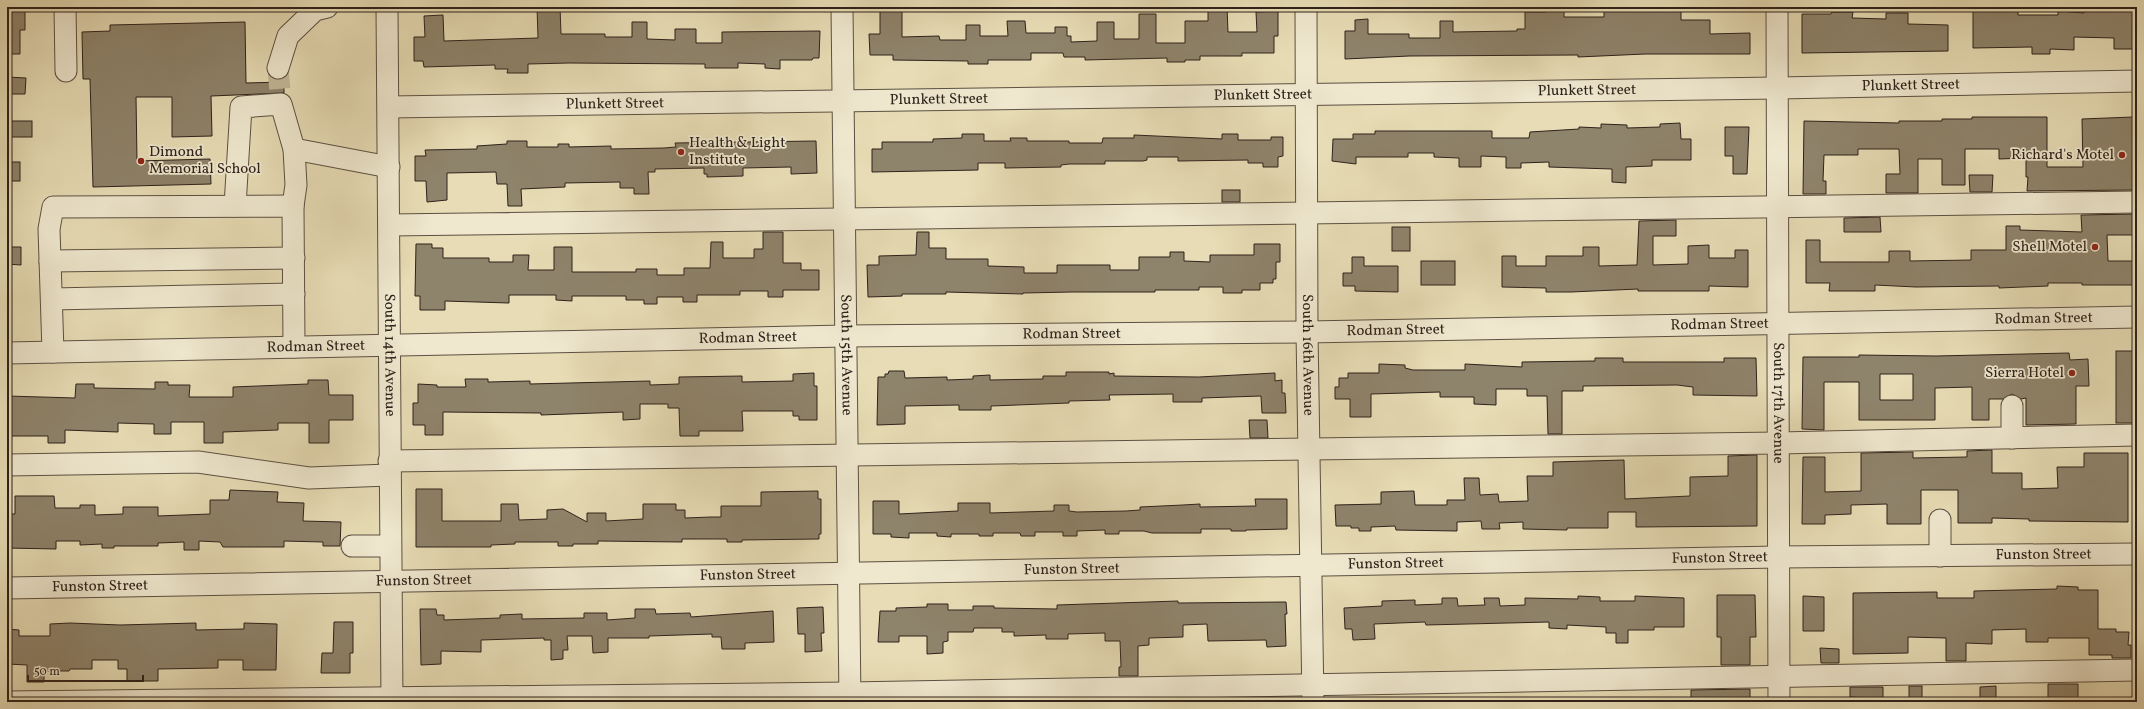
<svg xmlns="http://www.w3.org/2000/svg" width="2144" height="709" font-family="Vollkorn,serif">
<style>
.building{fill:#8e836b;stroke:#2e221b;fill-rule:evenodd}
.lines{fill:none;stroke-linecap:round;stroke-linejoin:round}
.minor-tunnel{stroke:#c2b796;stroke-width:21;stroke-dasharray:21 10;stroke-linecap:butt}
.minor-casing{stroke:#5c5042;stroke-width:23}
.minor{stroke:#efe8cf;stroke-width:21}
.poi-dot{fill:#8f2418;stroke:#efe8cf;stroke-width:1.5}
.labels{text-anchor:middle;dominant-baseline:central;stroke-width:3.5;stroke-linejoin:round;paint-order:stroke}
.street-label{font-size:15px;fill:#2e221b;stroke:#efe8cf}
.poi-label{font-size:15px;fill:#2e221b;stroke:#efe8cf;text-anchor:end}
</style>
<rect width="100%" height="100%" fill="#e7dcb5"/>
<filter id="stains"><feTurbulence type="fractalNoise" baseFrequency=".005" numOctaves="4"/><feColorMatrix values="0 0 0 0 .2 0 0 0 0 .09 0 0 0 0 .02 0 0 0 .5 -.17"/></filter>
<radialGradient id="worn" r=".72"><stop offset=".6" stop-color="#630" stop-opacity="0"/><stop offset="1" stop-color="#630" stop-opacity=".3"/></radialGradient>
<!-- building -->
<g class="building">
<path d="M7 7H25V30H20V54H7Z"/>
<path d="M537 7H560L561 34H605V37H632V22H647V39L675 40V29H696V43H722V32L820 31 819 58H813L812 60H780V69L765 68V64L738 63V68H705V64L569 63 528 64V73H507L508 69H495V65L424 67 423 61H414V37H425L424 16 443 15 444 41 538 38Z"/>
<path d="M880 7H902V37L939 36 940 40H966V25H980V36H1008L1007 21H1025L1026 33H1055V27H1067V36H1071V42L1097 41V22H1114V39H1139V14H1156V43H1185V21H1208V7H1227L1228 32H1257L1256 12 1278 11V36H1274V53H1242V56H1200V60H1185V62H1167V58L1085 60V57H1064L1063 53H1031V60H988V64H968V61L893 60V55H870L869 34H880Z"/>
<path d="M1546 7H1564V17H1604V7H1681V20H1710V34L1750 33V54H1645L1578 57V55L1409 56 1345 59V31H1355V20L1368 19V34H1409V38H1440V21H1453V32L1517 31V29H1525V12H1546Z"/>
<path d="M1973 7H2018V15H2058V11L2084 13V7H2137V49H2114V38L2074 37V50L2050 49V54H2032V47L1973 48Z"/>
<path d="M1832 12H1853L1852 18 1886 19V13H1908V24L1948 25V51L1802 53V14H1831Z"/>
<path d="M245 22 246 83 284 82V93L211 96 212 136 172 137V97H136L137 161 210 159 211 184 93 187 90 79H83L82 32 110 31V25Z"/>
<path d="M7 77 26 78 25 94H7Z"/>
<path d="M1972 117H2047V167H2083L2082 119 2133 117V190L2027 191 2028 177H2026V158L1999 159V149H1965V185H1942V159H1918V193H1886V174H1900L1899 149H1858V155H1824L1823 181H1826V194H1803L1804 121 1899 123V121H1942V119H1972Z"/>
<rect x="7" y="121" width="25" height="16"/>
<path d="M1680 123 1681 139H1691V160H1652V166L1626 167V183L1612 182V169L1549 167V162L1521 163V168H1506V157L1481 156V167H1459V158L1434 157V153H1408V157H1356V164L1332 161 1333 139H1353V134H1375V131H1492V138H1529L1530 132 1579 129V127L1601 128V124L1627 125V128L1660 127V124Z"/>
<path d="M1725 127H1749L1747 174H1733V156H1725Z"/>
<path d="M962 134H984V141H1011L1010 138H1027V141H1069V143H1102L1103 138H1134V135L1222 139V134H1238V140H1271V137H1283V156L1278 157V167H1263V163H1248V160L1178 161V157H1147V160L1143 161H1105V164H1069L1061 165V167L1005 168V163H978V170L872 172V149H882V142H933V139L962 138Z"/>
<path d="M507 141H527V147H558V144H569V147L611 146V149L664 148 676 147 675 143 816 141 817 173 791 174V167L743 168V176L707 177V174H704V168L655 169V172H648L649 194H634V188H620V182L565 183V187L521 189 522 206H508L507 184H497L496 172 447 173V200L427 202 426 181H415V156H426L425 150 477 149V146L507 144Z"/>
<rect x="7" y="162" width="13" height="19"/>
<path d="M1969 175H1993L1992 192H1970Z"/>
<rect x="1222" y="190" width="18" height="12"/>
<path d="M2137 214V235H2107L2108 261H2137V285H2082V283H2048V286L1999 288V286L1916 287 1875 285V291H1829L1830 283H1806V240H1820V262H1889V251H1910V261L1971 260V250H2006V226H2020V230L2082 232 2081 215Z"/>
<path d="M1880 217 1881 232H1844V218Z"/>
<path d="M1676 220V236H1653V265L1688 264V246L1709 245V258H1735V250H1748V287L1709 286V291H1638V289L1571 292H1546V288L1502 287V256H1516V266H1546V256H1583V247H1599V266L1637 265 1639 221Z"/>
<rect x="1392" y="227" width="18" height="24"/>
<path d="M763 232H783V263H801V270H819V290H783V297H768V291H740V295H697V302H683V297H657V304H644V300H626V296H572V301L556 300V295H509V303L445 301V310H420V296H415L416 244H432V248H443V258H489V262H513V255H529L528 270H554V247H572V272H636V269H657V275H684V268H710L711 242H723V258H754V249H763Z"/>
<path d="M917 232H929V248H946V259H988V266L1024 267V273H1057V265H1110V270H1139V257H1170V252H1184V261L1210 262V255H1254V244H1280V262H1276V279H1273V283H1260V290H1242V293H1223V287H1199V290H1155V292H1072L1023 293V294L946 292V294H902V296L868 297 867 265H879V256L916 255Z"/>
<path d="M7 247H21V265L7 264Z"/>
<path d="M1352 257H1364V266H1398V292L1355 291V286H1343V273H1352Z"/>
<rect x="1421" y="261" width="34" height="24"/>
<rect x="2116" y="351" width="21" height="72"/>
<path d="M2069 353 2070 360 2088 359 2089 386H2076V424L2026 425V398L2021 399 2012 394 2003 399H1989V420H1972V387L1935 388V420H1859V382H1824V430L1802 429 1803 357H1859V355L1936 356ZM1880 374H1913V400H1880Z"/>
<path d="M1595 358H1623V362H1724V358H1756L1757 396 1693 395V387L1677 385 1583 386V391H1562V434H1548L1547 396H1527V389H1496V405L1474 404V397H1440V392L1371 394V417H1350V399H1335V387H1339V378H1348V373H1379V364L1405 365V368L1413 370H1465V364L1522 367V362L1595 361Z"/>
<path d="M889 371H904L905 378 947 377V380L973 379V376L990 375V380L1043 379V376H1066V372H1109V374L1114 373V376L1199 377 1275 373V381L1282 380V393H1285L1286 413H1262L1261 396 1202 398V402H1173V394L1109 395 1110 400 1069 401V403L991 406V410H959V405L905 406V424L877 425 878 377H885V374H888Z"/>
<path d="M814 373V386H817V420H799V416H793V411H742L743 431H699V436H680L679 408H668V404H640V419L623 420V412L541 415V413L443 412V435H425V425H413V403H418V384L437 385V387H466L465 379H488V382L530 381V384L650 381V385L679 384V377L742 376V382L793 381V374Z"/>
<path d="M308 380H328L329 395H353V420H329V443H309V423H278V430L223 432V443H204V422H171V434H154V424L118 423V432L65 430V443H48V436H7V396L75 398 76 384H94V388L155 389V382H168V385H190L189 397H233V387L308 384Z"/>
<path d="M1249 420H1267L1268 438H1250Z"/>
<path d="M1992 450V473H2022V489L2058 488 2057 467H2084V453H2128V522L2029 521V519L1992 518V523H1958V490H1921V524H1887V504L1851 505V514L1825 515V524H1802L1803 457H1825V492L1861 491V453L1913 452V458L1967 457V451Z"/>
<path d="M1757 455V526L1636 527V512H1608V528H1567V530L1523 529V522L1499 523 1500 529H1482L1481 521 1457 522V531L1396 530 1395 526 1371 527V531H1359V528H1351V526H1336L1335 505 1381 504V492L1414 491 1415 505H1447V500H1465L1464 478H1479L1480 495 1498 494 1499 502 1528 501 1527 476H1553V462L1624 460 1625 499 1690 496V477L1728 476V456Z"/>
<path d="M416 489H442V521H501V504H518L519 520 547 519V510L563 509 587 522V513H606V521L643 519V504H676V510H685V518L711 517H721V506H761V492L818 491V499H821V534H819V539L742 540V542H727V539H682V542L598 541V544H573V546H558V542H515V544L491 545V547H416Z"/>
<path d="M230 490 278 492 277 502 304 503 303 521 341 522 340 546H323V542L284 541V547H223L220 542 199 541V550H184V542L158 543V546H114V548H102V544L80 545V541H56V549L7 548V514H15V496H54L55 508H80V505H95V515L123 514V507H158V516L210 514V500H229Z"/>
<path d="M1255 499H1287V529L1246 530V531H1231V529H1201V533H1152L1144 531H1119V534H1105V530L1077 531V536H1063V532H1035V536H1021L1020 533H993V536H979V534H951V537L937 536V533H909V538L891 537V534H873V501H899V514L958 511V503H990V513L1054 511V505H1069V511L1077 512 1126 511 1140 510V507L1183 505 1200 504V507L1256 506Z"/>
<path d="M2057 586 2078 587V590H2098V629H2116V632H2129L2128 645H2131V658H2112V655H2089V638H2048V642H2026V629L1992 630V644L1966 643V661H1946V638L1908 637V653L1853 654V593L1937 592V598H1974V591L2057 589Z"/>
<path d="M1717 595H1755L1756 637H1750V665H1721V637H1717Z"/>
<path d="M1578 596 1600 597V601H1635V596L1684 598V627H1654V630H1628V643H1616V633H1606V627L1567 625V629L1549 628V622L1426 625 1425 622 1374 624 1375 639 1353 640 1352 629H1345L1344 608 1382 606V601L1415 600V605L1442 604V598H1457L1458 606 1485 605 1484 598H1499L1500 606 1525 605V598L1578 599Z"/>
<path d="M1803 596 1824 597V631H1803Z"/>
<path d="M1178 601V603L1286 602 1287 614H1285L1286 646 1267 647 1266 640 1208 641 1207 624 1183 625V637L1149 638V645L1138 646V676H1119V667H1121L1120 641H1105V633L1068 634V639H1046V635L1014 636V632H1002V628H974L973 632H948V641L943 642V653L927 654V636H899V642H878L880 611H896V608L927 607V604H948V610H973V606H994V608L1057 609V605Z"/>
<path d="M823 607 824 633H821L822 651 805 652V634H798L797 608Z"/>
<path d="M420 609H436L437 615H444V620L500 618V615L522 614V619L584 618V613H607V620L635 618V609H655L656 614 690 613 691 617 773 611 774 642 745 643V649H722L721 637H712V634L649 636V638H608V652L593 653 592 636H567L568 650H563V659L551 660V640H544V638L481 640V652L441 651V664L421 665Z"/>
<path d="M334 622H353V653H350V673H321L322 653H333Z"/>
<path d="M70 623 120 625 196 623V630L244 629V623L277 624 276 670H243V660H218V668L158 669V681H127V669H118V660H92V669H70L69 671H44V682H27V665L7 664V629L19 630V636H50V624Z"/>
<path d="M1820 648 1839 649V663H1821Z"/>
<path d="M2048 684H2078V700L2048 701Z"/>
<rect x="1909" y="686" width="13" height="16"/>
<path d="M1996 686V702H1980V687Z"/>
<path d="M1850 687H1883V699L1850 697Z"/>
<path d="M1750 689V702H1691V690Z"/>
</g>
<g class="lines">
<!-- minor-tunnel -->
<path class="minor-tunnel" d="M278 68 281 104"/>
<!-- minor casing -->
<g class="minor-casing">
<g id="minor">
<path d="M65 7 66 71"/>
<path id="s1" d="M387 7 392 702"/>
<path id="s2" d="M842 7 850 702"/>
<path id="s3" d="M1306 7 1307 332 1313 702"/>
<path id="s4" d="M1777 7 1779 702"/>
<path d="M278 68 288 36 315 10 327 7"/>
<path id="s5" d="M389 107 1778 88 2137 81"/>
<path d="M294 149 389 167"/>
<path d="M235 206 241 107 281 104 294 149 296 185 293 206"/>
<path d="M389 225 2137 202"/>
<path d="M50 261 294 258"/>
<path d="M52 299 294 294"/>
<path d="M53 352 49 229 53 207 293 206 294 347"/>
<path id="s6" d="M7 353 845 336 1307 332 2137 317"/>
<path d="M2012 438V406"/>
<path d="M389 461 1779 443 2137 435"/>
<path d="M7 465 198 462 309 478 389 475"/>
<path d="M1940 520V556"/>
<path d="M352 546H390"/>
<path id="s7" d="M7 588 1778 557 2137 554"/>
<path d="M7 702 849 693 2137 670"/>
</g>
</g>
<!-- minor -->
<use href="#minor" class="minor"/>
</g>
<!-- markers -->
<g class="poi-dot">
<circle cx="681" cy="152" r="4"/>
<circle cx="2122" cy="155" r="4"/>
<circle cx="141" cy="161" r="4"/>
<circle cx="2095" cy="247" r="4"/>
<circle cx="2072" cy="373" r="4"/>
</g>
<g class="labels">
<!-- street labels -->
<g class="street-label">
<text stroke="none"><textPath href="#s5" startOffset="1522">Plunkett Street</textPath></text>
<text stroke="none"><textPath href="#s5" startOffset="1198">Plunkett Street</textPath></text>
<text stroke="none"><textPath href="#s5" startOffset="874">Plunkett Street</textPath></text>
<text stroke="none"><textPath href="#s5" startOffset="550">Plunkett Street</textPath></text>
<text stroke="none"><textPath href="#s5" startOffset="226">Plunkett Street</textPath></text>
<text stroke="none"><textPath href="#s6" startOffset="2037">Rodman Street</textPath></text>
<text stroke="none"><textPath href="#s6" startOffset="1713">Rodman Street</textPath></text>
<text stroke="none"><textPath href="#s6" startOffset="1389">Rodman Street</textPath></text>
<text stroke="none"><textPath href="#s6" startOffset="1065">Rodman Street</textPath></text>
<text stroke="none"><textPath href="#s6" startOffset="741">Rodman Street</textPath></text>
<text stroke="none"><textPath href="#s6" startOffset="309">Rodman Street</textPath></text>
<text stroke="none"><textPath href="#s1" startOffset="348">South 14th Avenue</textPath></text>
<text stroke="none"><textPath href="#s2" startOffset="348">South 15th Avenue</textPath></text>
<text stroke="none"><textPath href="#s3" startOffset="348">South 16th Avenue</textPath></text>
<text stroke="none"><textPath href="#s4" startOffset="396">South 17th Avenue</textPath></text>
<text stroke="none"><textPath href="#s7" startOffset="2037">Funston Street</textPath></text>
<text stroke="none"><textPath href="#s7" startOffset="1713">Funston Street</textPath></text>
<text stroke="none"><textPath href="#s7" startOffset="1389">Funston Street</textPath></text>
<text stroke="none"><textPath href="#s7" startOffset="1065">Funston Street</textPath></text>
<text stroke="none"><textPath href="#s7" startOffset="741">Funston Street</textPath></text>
<text stroke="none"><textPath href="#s7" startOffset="417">Funston Street</textPath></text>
<text stroke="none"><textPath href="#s7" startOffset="93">Funston Street</textPath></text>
</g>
<!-- poi labels -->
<g class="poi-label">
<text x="689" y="143" text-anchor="start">Health &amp; Light<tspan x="689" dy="17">Institute</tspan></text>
<text x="149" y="152" text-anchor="start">Dimond<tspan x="149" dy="17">Memorial School</tspan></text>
<text x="2114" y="155">Richard's Motel</text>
<text x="2087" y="247">Shell Motel</text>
<text x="2064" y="373">Sierra Hotel</text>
</g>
</g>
<!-- margin -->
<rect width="2144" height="709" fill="none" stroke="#e7dcb5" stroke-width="24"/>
<rect x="8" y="8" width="2128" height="693" fill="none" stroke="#2e221b" stroke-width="2"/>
<rect x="12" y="12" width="2120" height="685" fill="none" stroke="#2e221b"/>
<!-- scale -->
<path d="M28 675v6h115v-6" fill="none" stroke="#2e221b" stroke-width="2"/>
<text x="34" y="675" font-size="12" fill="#2e221b" stroke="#efe8cf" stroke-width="3" paint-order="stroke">50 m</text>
<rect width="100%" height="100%" filter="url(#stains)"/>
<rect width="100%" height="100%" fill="url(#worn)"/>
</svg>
